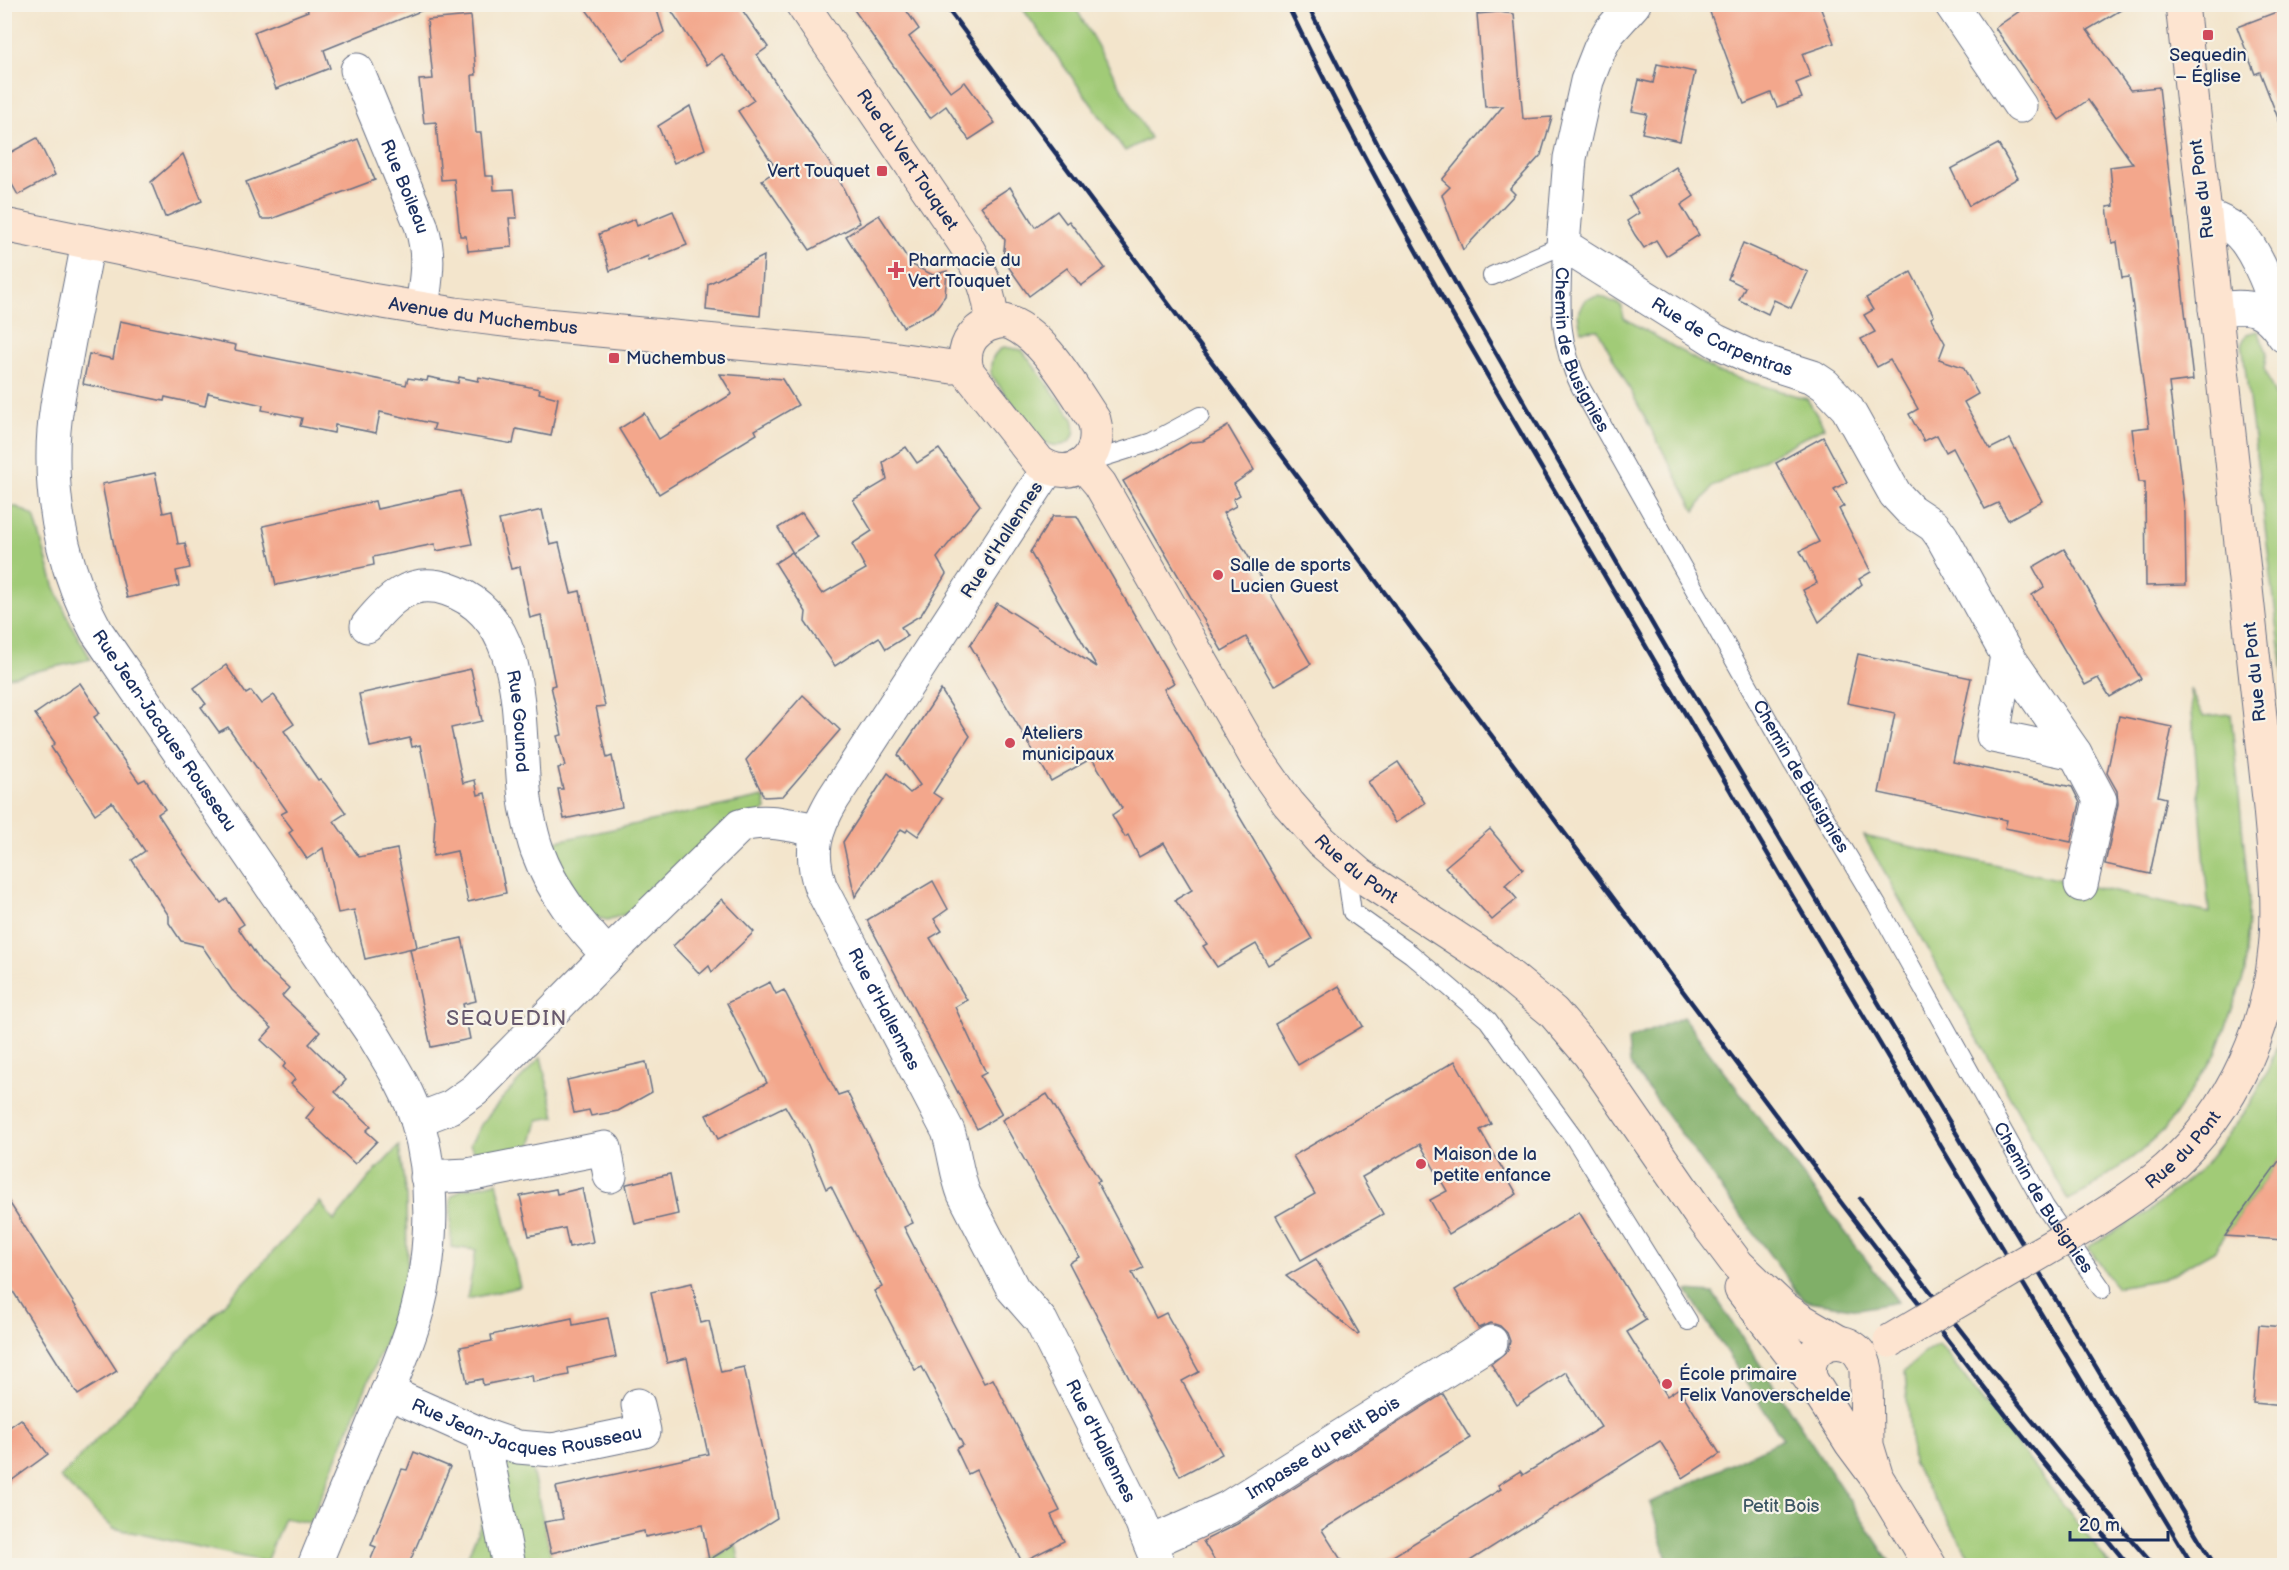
<svg xmlns="http://www.w3.org/2000/svg" width="2289" height="1570" font-family="'Balsamiq Sans',sans-serif">
<style>
.green{fill:#a1cb77;stroke:#5e7d6a;stroke-width:1.5}
.forest{fill:#80af68;stroke:#4e6f63;stroke-width:1.5}
.building{fill:#f3a78c}
.lines{fill:none;stroke-linecap:round;stroke-linejoin:round}
.lane-casing{stroke:#676f84;stroke-width:20}
.street-casing{stroke:#676f84;stroke-width:35}
.secondary-casing{stroke:#676f84;stroke-width:35}
.lane{stroke:#fff;stroke-width:18}
.street{stroke:#fff;stroke-width:33}
.secondary{stroke:#fde4d0;stroke-width:33}
.rail{stroke:#1b2f5e;stroke-width:4.5}
.secondary-bridge-casing{stroke:#676f84;stroke-width:35;stroke-linecap:butt}
.secondary-bridge{stroke:#fde4d0;stroke-width:33}
.poi-dot{fill:#d1495b;stroke:#f7f3e8;stroke-width:2}
.labels{text-anchor:middle;dominant-baseline:central;stroke-width:4.5;stroke-linejoin:round;paint-order:stroke}
.poi-label{font-size:18px;fill:#1b2f5e;stroke:#f7f3e8;text-anchor:start}
.street-label{font-size:18px;fill:#1b2f5e;stroke:#f7f3e8}
.park-label{font-size:18px;fill:#3c5664;stroke:#f7f3e8}
.quarter-label{font-size:21px;letter-spacing:1.5px;fill:#67596e;stroke:#f7f3e8}
</style>
<rect width="100%" height="100%" fill="#f7f3e8"/>
<filter id="ink" filterUnits="userSpaceOnUse"><feTurbulence type="fractalNoise" baseFrequency=".0167" numOctaves="2"/><feDisplacementMap in="SourceGraphic" scale="12" xChannelSelector="R" yChannelSelector="G"/><feConvolveMatrix kernelMatrix="1 2 1 2 8 2 1 2 1" color-interpolation-filters="sRGB"/></filter>
<filter id="wash" filterUnits="userSpaceOnUse"><feTurbulence type="fractalNoise" baseFrequency=".008" numOctaves="4" result="noise"/><feDisplacementMap in="SourceGraphic" scale="24" xChannelSelector="R" yChannelSelector="G"/><feGaussianBlur stdDeviation="1.35" result="paint"/><feColorMatrix in="noise" values="0 0 0 0 0 0 0 0 0 0 0 0 0 0 0 0 0 1.4 0 .05"/><feComposite in="paint" operator="in"/></filter>
<g filter="url(#wash)">
<rect width="100%" height="100%" fill="#f3e5cc"/>
<!-- green -->
<g class="green">
<path d="M1020 5H1074L1150 138 1125 151Z"/>
<path d="M1600 296 1621 305 1624 318 1717 372 1807 399 1824 427 1712 487 1695 511 1598 330 1581 331 1578 314 1586 299Z"/>
<path d="M2258 331 2267 352 2264 369 2284 416V679L2242 343 2247 334Z"/>
<path d="M1004 347 1022 350 1073 419C1081 444 1059 452 1040 440L991 375C990 362 992 353 1004 347Z"/>
<path d="M5 507H17L34 516 54 585 71 625 91 659 5 678Z"/>
<path d="M2190 689 2203 716 2231 714 2249 896 2245 973 2216 1054 2165 1129 2140 1152 2086 1191 2068 1200 1864 836 2209 913Z"/>
<path d="M764 797 766 809 626 914 607 920 590 916 547 843Z"/>
<path d="M2284 1026V1154L2214 1251 2163 1279 2116 1287 2088 1247 2147 1213 2203 1167 2251 1104 2269 1067Z"/>
<path d="M541 1057 555 1117 538 1120 530 1150C510 1154 482 1167 470 1145L482 1123 502 1099Z"/>
<path d="M399 1146 406 1197 407 1263 397 1312 310 1523 284 1518 266 1562 113 1528 60 1478 320 1202 334 1221 369 1178Z"/>
<path d="M497 1182 520 1287 467 1299 476 1250 451 1247V1197L461 1190Z"/>
<path d="M1939 1344 2110 1565H1975L1912 1463 1905 1371 1923 1354Z"/>
<path d="M498 1456 530 1461 553 1565H516Z"/>
<path d="M489 1503 506 1565 464 1566Z"/>
<path d="M736 1544 740 1565H696L703 1564Z"/>
</g>
<!-- forest -->
<g class="forest">
<path d="M1683 1017 1898 1302 1858 1309 1803 1300 1630 1064 1628 1040Z"/>
<path d="M1687 1291 1713 1293 1892 1565H1669L1650 1503 1783 1439Z"/>
</g>
<g id="blocks">
<!-- building -->
<g class="building">
<path d="M306 4H433V6L324 50 330 68 276 89 254 32 308 11Z"/>
<path d="M582 4H655L664 32 623 60Z"/>
<path d="M667 4H738L768 47 757 55 835 171 860 223 810 250 762 180 777 170 738 111 754 100 722 54 707 65Z"/>
<path d="M850 4H902L919 29 909 37 951 92 965 82 995 123 969 140 946 106 930 118Z"/>
<path d="M1707 4H1819L1834 43 1802 54 1811 77 1796 83 1802 98 1777 107 1771 93 1744 104Z"/>
<path d="M2030 4H2131L2087 30 2130 90 2159 87 2193 380 2169 383 2185 513 2186 585 2146 586 2145 482H2139L2132 429 2149 427 2129 277 2122 278 2117 242 2112 243 2107 207 2114 206 2110 167 2133 164 2088 100 2059 120 1995 28Z"/>
<path d="M2284 9V131H2283L2260 72 2255 74 2237 27Z"/>
<path d="M1499 12 1514 14 1523 119 1552 117 1541 155 1510 189 1515 194 1463 250 1442 195 1450 187 1442 180 1503 106 1485 107 1477 14Z"/>
<path d="M471 16 476 75H472L476 133H481L485 176H493L494 190 514 189 517 218H509L512 247 468 251 466 236H460L454 179 441 180 436 122 424 123 419 80 433 79 427 20Z"/>
<path d="M1657 64 1695 72 1680 141 1642 133 1647 114 1632 111 1639 80 1653 83Z"/>
<path d="M690 106 705 149 674 163 658 126Z"/>
<path d="M37 138 55 175 18 195 4 170V156Z"/>
<path d="M358 139 375 180 271 219H261L246 182Z"/>
<path d="M1998 144 2018 178 1969 206 1951 169Z"/>
<path d="M183 154 202 201 165 217 151 182Z"/>
<path d="M1676 167 1694 196 1681 205 1699 235 1666 256 1656 240 1644 248 1635 235 1627 221 1639 213 1629 197Z"/>
<path d="M1010 187 1035 227 1057 211 1066 223 1069 221 1105 268 1081 286 1067 268 1029 296 1003 259 1005 240 981 206Z"/>
<path d="M673 211 687 245 649 260 648 256 610 271 599 234 635 219 637 226Z"/>
<path d="M879 215 912 265 933 275 947 271 945 296 934 311 903 327 846 236Z"/>
<path d="M1743 243 1808 272 1791 308 1774 300 1768 314 1739 300 1745 287 1728 279Z"/>
<path d="M764 256 760 316 706 310 708 284Z"/>
<path d="M1911 272 1934 316 1931 318 1945 343 1939 359 1963 367 1978 394 1964 402 1990 449 2010 439 2042 501 2008 520 1998 503 1985 509 1953 448 1946 452 1937 435 1924 441 1909 414 1918 409 1890 360 1877 367 1861 339 1875 332 1864 315 1873 310 1866 298Z"/>
<path d="M120 321 236 345 235 350 406 385 408 378 427 381 428 377 458 383 459 377 478 381 479 377 540 389 539 393 558 398 551 436 516 429 513 444 433 430 435 424 380 412 376 433 335 425 334 433 300 426 302 418 262 410 263 405 208 393 205 406 165 397 164 401 145 397 83 384 89 354 113 359Z"/>
<path d="M720 374 782 379 798 405 755 430 757 434 659 494 619 429 644 413 659 439 732 394Z"/>
<path d="M1228 426 1254 470 1234 484 1240 495 1233 499 1236 506 1223 513 1311 664 1274 686 1246 637 1222 651 1123 481 1191 442 1203 441Z"/>
<path d="M1823 437 1847 482 1834 489 1844 506 1839 509 1871 572 1859 579 1862 584 1819 622 1803 590 1817 583 1800 551 1819 542 1776 463Z"/>
<path d="M906 447 917 463 939 449 980 505 937 558 946 574 921 615 901 627 907 636 886 649 879 637 835 666 805 622 806 612 775 563 792 552 822 594 866 569 852 544 872 531 853 500 887 480 883 462Z"/>
<path d="M155 473 163 513 172 511 178 544 185 543 190 568 176 571 179 586 127 598 114 546 102 484Z"/>
<path d="M460 491 472 544 436 551 435 544 405 550 373 557 374 565 276 585 263 526 375 501 377 509Z"/>
<path d="M542 510 550 545 559 543 571 593 580 591 605 706 596 707 607 758 612 756 622 807 564 819 558 789H563L558 768 565 766 557 736 562 735 551 686 555 685 541 615 530 618 520 567 511 569 499 520Z"/>
<path d="M802 513 818 537 793 553 778 528Z"/>
<path d="M1053 516H1077L1174 683 1164 689 1312 939 1268 965 1256 944 1217 967 1203 946 1207 944 1175 900 1192 890 1164 843 1139 857 1128 835 1125 837 1112 815 1122 808 1092 758 1051 781 970 645 997 603 1097 667 1030 552Z"/>
<path d="M2064 549 2141 679 2110 697 2098 678 2085 685 2032 595 2044 587 2033 567Z"/>
<path d="M1858 654 1971 678 1953 762 2072 787 2080 803 2071 842 2005 828 2007 820 1879 793 1895 713 1847 703Z"/>
<path d="M226 665 246 694 251 691 261 704 274 695 294 724 284 731 318 780 320 779 325 784 346 813 334 821 359 857 397 849 417 947 365 959 354 910 338 913 323 848 307 859 289 833 293 830 281 814 287 811 228 727 219 732 201 707 206 704 194 688Z"/>
<path d="M471 669 482 721 451 728 463 783 475 780 478 795 485 793 506 893 468 902 457 851 433 856 435 819 420 745 412 747 410 738 370 747 359 694Z"/>
<path d="M80 683 100 713 94 717 115 748 139 782 145 779 165 809 158 814 184 854 221 903 227 899 244 924 238 928 261 962 289 988 282 996 320 1032 309 1044 346 1080 335 1092 371 1126 366 1131 377 1141 355 1164 306 1118 315 1107 291 1084 295 1079 283 1067 286 1063 261 1040 272 1028 232 990 202 946 181 941 169 923V916L132 860 145 851 112 802 95 814 51 747 55 743 35 714Z"/>
<path d="M941 690 970 736 933 793 942 799 918 836 908 829 906 832 901 829 855 897 843 842 888 773 910 793 920 785 898 755Z"/>
<path d="M803 695 840 730 783 796 764 797 746 760Z"/>
<path d="M2119 716 2172 727 2158 796 2166 798 2150 874 2105 864 2118 804 2117 791 2107 773Z"/>
<path d="M1398 762 1425 803 1395 823 1368 782Z"/>
<path d="M1490 829 1523 869 1505 885 1517 899 1492 920 1445 867Z"/>
<path d="M933 881 948 909 934 919 942 931 930 938 967 1000 955 1007 986 1073 980 1076 1002 1114 977 1129 867 920Z"/>
<path d="M722 899 754 932 712 972 709 966 700 974 673 946Z"/>
<path d="M462 938 476 1001 463 1004 470 1039 431 1047 410 949Z"/>
<path d="M770 982 776 994 784 990 838 1095 847 1092 913 1223 904 1227 930 1278 984 1383 993 1379 1060 1511 1051 1515 1064 1541 1022 1562 976 1470 968 1474 956 1449 963 1445 922 1367 915 1370 874 1291 882 1287 831 1186 826 1189 808 1145 785 1106 718 1139 706 1115 767 1083 727 1003Z"/>
<path d="M1339 986 1363 1026 1298 1065 1275 1024Z"/>
<path d="M1455 1061 1491 1124 1480 1130 1517 1194 1449 1234 1430 1200 1447 1191 1420 1144 1362 1177 1383 1214 1301 1260 1276 1216 1315 1194 1293 1156Z"/>
<path d="M646 1062 652 1092 618 1111 591 1116 589 1110 574 1113 567 1080Z"/>
<path d="M1047 1094 1100 1181 1097 1182 1143 1268 1132 1273 1156 1318 1166 1313 1199 1372 1182 1381 1222 1454 1180 1476 1069 1263 1079 1257 1002 1120Z"/>
<path d="M2284 1154V1240L2225 1236 2242 1212Z"/>
<path d="M670 1174 678 1214 635 1224 626 1185 627 1184Z"/>
<path d="M582 1188 593 1242 569 1247 565 1228 529 1236 520 1196 556 1189 557 1194Z"/>
<path d="M4 1194 117 1371 78 1395 4 1277Z"/>
<path d="M1579 1212 1646 1320 1627 1332 1667 1396 1679 1388 1720 1454 1683 1478 1660 1441 1462 1566H1377L1501 1489 1498 1485 1520 1471 1523 1475 1601 1427 1566 1372 1517 1405 1491 1364 1508 1350 1510 1341 1507 1333 1500 1326 1491 1323 1478 1328 1455 1290Z"/>
<path d="M1316 1259 1359 1333 1357 1334 1286 1276Z"/>
<path d="M692 1283 701 1323 709 1321 721 1372 744 1367 777 1518 709 1560 702 1525 645 1537 644 1531 551 1553 544 1522 563 1519 556 1487 708 1454 687 1358 667 1363 651 1292Z"/>
<path d="M572 1318 573 1325 608 1318 616 1357 568 1368 569 1375 533 1382 532 1375 483 1385 482 1379 467 1382 460 1347 492 1341 491 1335Z"/>
<path d="M2259 1325 2284 1327V1406L2253 1403Z"/>
<path d="M1443 1394 1470 1438 1322 1530 1345 1566H1218L1203 1541 1237 1524Z"/>
<path d="M21 1419 48 1454 4 1486V1431Z"/>
<path d="M414 1452 450 1467 408 1566H368L376 1547 371 1545 377 1530 402 1469 407 1470Z"/>
</g>
</g>
</g>
<g filter="url(#ink)">
<use href="#blocks" fill-opacity="0" stroke="#676f84" stroke-width="1.5"/>
<g class="lines">
<!-- lane casing -->
<g class="lane-casing">
<g id="lane">
<path id="s1" d="M1492 276 1563 245C1562 299 1555 336 1580 386L1793 764 1877 905 2045 1207 2102 1289"/>
<path d="M1085 463 1152 442 1200 416"/>
<path d="M1345 863 1352 912 1411 954 1488 1020 1575 1139 1688 1321"/>
</g>
</g>
<!-- street casing -->
<g class="street-casing">
<g id="street">
<path id="s2" d="M1634 4 1609 32 1600 48 1587 81 1570 158 1563 245 1716 341 1753 358 1813 377 1825 385 1847 408 1895 494 1910 510 1934 526 1942 537 2007 655 2075 753 2100 800 2081 885"/>
<path d="M1951 4 2020 106"/>
<path id="s3" d="M357 70 421 225C431 257 426 277 422 309"/>
<path d="M2205 215C2216 219 2226 223 2235 230 2258 248 2275 302 2284 330"/>
<path id="s4" d="M88 242C81 282 72 322 65 363 59 392 53 422 53 453 52 515 67 578 97 632L374 1036C390 1063 408 1090 417 1120 436 1183 433 1259 414 1322 403 1358 387 1393 372 1427 353 1473 333 1519 314 1566"/>
<path d="M2215 309C2251 305 2263 305 2284 336"/>
<path id="s5" d="M1048 469 833 799C815 830 808 852 821 888L948 1131C955 1152 956 1174 964 1194L1013 1289 1041 1321 1140 1519 1159 1566"/>
<path id="s6" d="M367 626C388 600 410 577 447 589 534 617 515 736 526 806 529 820 532 836 537 850 552 891 578 924 608 955"/>
<path d="M2007 655 1993 736 2075 753"/>
<path d="M417 1120 451 1107 475 1090 608 955 740 826C764 817 793 826 818 830"/>
<path d="M427 1177 468 1175 605 1148 610 1176"/>
<path id="s7" d="M387 1392 483 1435 518 1447 553 1450 644 1431 638 1405"/>
<path d="M483 1435 509 1566"/>
<path id="s8" d="M1150 1543 1227 1508 1491 1342"/>
</g>
</g>
<!-- secondary casing -->
<g class="secondary-casing">
<g id="secondary">
<path id="s9" d="M802 4 965 244C980 270 990 292 992 322"/>
<path id="s10" d="M4 225 371 300 455 314 545 325 877 356 952 367 966 366"/>
<path d="M1004 321C1041 330 1073 389 1094 420 1105 458 1072 485 1039 462L967 371C960 343 977 324 1004 321Z"/>
<path id="s11" d="M1083 464 1100 484 1233 717 1257 759 1288 803 1322 842 1360 875 1491 961 1553 1012 1589 1054 1698 1212 1738 1265 1781 1306 1801 1320 1839 1342"/>
<path id="s12" d="M2086 1226C2110 1211 2133 1197 2155 1179 2224 1124 2267 1039 2275 950 2280 903 2274 855 2270 808L2182 4"/>
<path d="M1741 1289 1811 1380"/>
<path d="M1877 1478 1867 1445 1866 1370C1858 1325 1799 1340 1811 1380L1851 1443 1877 1478 1930 1566"/>
</g>
</g>
<!-- lane -->
<use href="#lane" class="lane"/>
<!-- street -->
<use href="#street" class="street"/>
<!-- secondary -->
<use href="#secondary" class="secondary"/>
<!-- rail -->
<g class="rail">
<path d="M944 4 1843 1205 2011 1422 2129 1566"/>
<path d="M1287 4C1388 215 1510 413 1627 614 1813 933 2002 1250 2193 1566"/>
<path d="M1307 4 1377 143 1460 291 1668 651 2215 1566"/>
<path d="M1860 1199C1954 1324 2050 1447 2154 1566"/>
</g>
<!-- secondary-bridge casing -->
<g class="secondary-bridge-casing">
<path id="secondary-bridge" d="M1890 1341 2086 1226"/>
</g>
<!-- secondary-bridge -->
<use href="#secondary-bridge" class="secondary-bridge"/>
</g>
</g>
<!-- markers -->
<g class="poi-dot">
<rect x="2202" y="29" width="12" height="12" rx="3"/>
<rect x="876" y="165" width="12" height="12" rx="3"/>
<path d="M893 261h6v6h6v6h-6v6h-6v-6h-6v-6h6z"/>
<rect x="608" y="352" width="12" height="12" rx="3"/>
<circle cx="1218" cy="575" r="6"/>
<circle cx="1010" cy="743" r="6"/>
<circle cx="1421" cy="1164" r="6"/>
<circle cx="1667" cy="1384" r="6"/>
</g>
<g class="labels">
<!-- poi labels -->
<g class="poi-label">
<text x="2208" y="55" text-anchor="middle">Sequedin<tspan x="2208" dy="21">– Église</tspan></text>
<text x="870" y="171" text-anchor="end">Vert Touquet</text>
<text x="908" y="260">Pharmacie du<tspan x="908" dy="21">Vert Touquet</tspan></text>
<text x="626" y="358">Muchembus</text>
<text x="1230" y="565">Salle de sports<tspan x="1230" dy="21">Lucien Guest</tspan></text>
<text x="1022" y="733">Ateliers<tspan x="1022" dy="21">municipaux</tspan></text>
<text x="1433" y="1154">Maison de la<tspan x="1433" dy="21">petite enfance</tspan></text>
<text x="1679" y="1374">École primaire<tspan x="1679" dy="21">Felix Vanoverschelde</tspan></text>
</g>
<!-- street labels -->
<g class="street-label">
<text stroke="none"><textPath href="#s9" startOffset="188">Rue du Vert Touquet</textPath></text>
<text stroke="none"><textPath href="#s3" startOffset="126">Rue Boileau</textPath></text>
<text transform="translate(2202 189) rotate(-97)">Rue du Pont</text>
<text stroke="none"><textPath href="#s10" startOffset="488">Avenue du Muchembus</textPath></text>
<text stroke="none"><textPath href="#s2" startOffset="442">Rue de Carpentras</textPath></text>
<text stroke="none"><textPath href="#s1" startOffset="186">Chemin de Busignies</textPath></text>
<text transform="translate(1002 540) rotate(-57)">Rue d'Hallennes</text>
<text transform="translate(2255 672) rotate(-96)">Rue du Pont</text>
<text stroke="none"><textPath href="#s6" startOffset="256">Rue Gounod</textPath></text>
<text stroke="none"><textPath href="#s4" startOffset="520">Rue Jean-Jacques Rousseau</textPath></text>
<text stroke="none"><textPath href="#s1" startOffset="670">Chemin de Busignies</textPath></text>
<text stroke="none"><textPath href="#s11" startOffset="492">Rue du Pont</textPath></text>
<text stroke="none"><textPath href="#s5" startOffset="624">Rue d'Hallennes</textPath></text>
<text stroke="none"><textPath href="#s12" startOffset="124">Rue du Pont</textPath></text>
<text stroke="none"><textPath href="#s1" startOffset="1156">Chemin de Busignies</textPath></text>
<text stroke="none"><textPath href="#s7" startOffset="148">Rue Jean-Jacques Rousseau</textPath></text>
<text stroke="none"><textPath href="#s5" startOffset="1110">Rue d'Hallennes</textPath></text>
<text stroke="none"><textPath href="#s8" startOffset="198">Impasse du Petit Bois</textPath></text>
</g>
<!-- park labels -->
<g class="park-label">
<text x="1781" y="1506">Petit Bois</text>
</g>
<!-- quarter labels -->
<g class="quarter-label">
<text x="507" y="1018">SEQUEDIN</text>
</g>
</g>
<!-- margin -->
<rect width="2289" height="1570" fill="none" stroke="#f7f3e8" stroke-width="24"/>
<!-- scale -->
<path d="M2070 1531v9h98v-9" fill="none" stroke="#1b2f5e" stroke-width="3"/>
<text x="2079" y="1531" font-size="18" fill="#1b2f5e" stroke="#f7f3e8" stroke-width="4.5" paint-order="stroke">20 m</text>
</svg>
